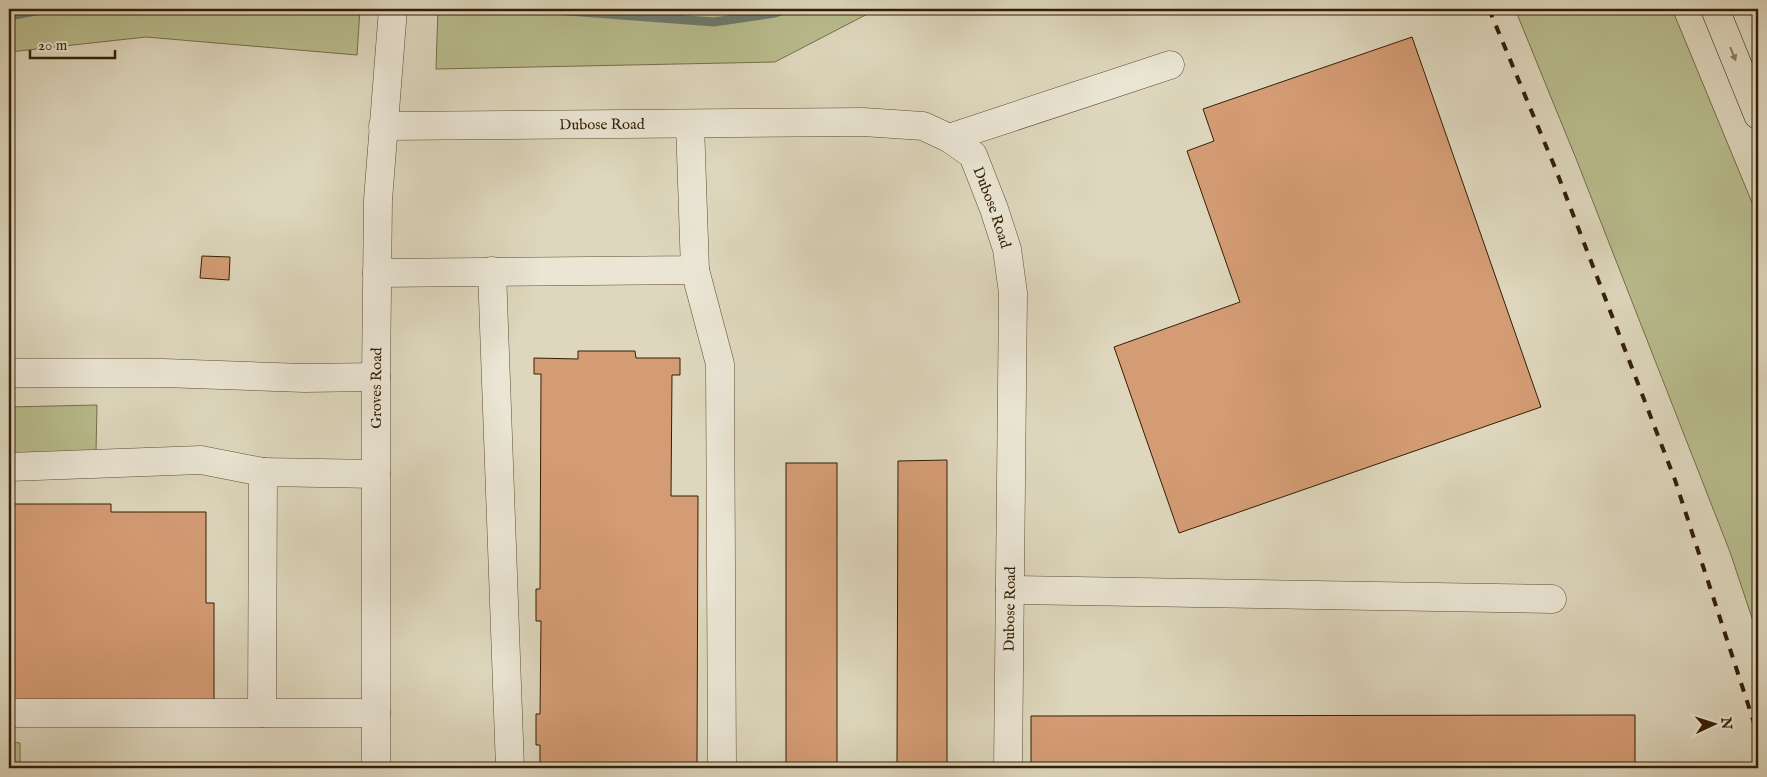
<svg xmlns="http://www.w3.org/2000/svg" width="1767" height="777" font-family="'IM FELL English',serif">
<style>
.green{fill:#b8bc8d;stroke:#766e48}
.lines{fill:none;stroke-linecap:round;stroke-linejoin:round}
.stream{stroke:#6e7b70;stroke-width:9}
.building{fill:#d49c75;stroke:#341f04}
.minor-casing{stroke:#5e4d32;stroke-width:29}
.highway-casing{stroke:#341f04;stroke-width:29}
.minor{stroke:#eae5d4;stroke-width:28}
.highway{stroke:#ded7bd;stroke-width:28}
.rail{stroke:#341f04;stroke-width:4;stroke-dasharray:9 9;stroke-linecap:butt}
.oneway{fill:#897b60}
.labels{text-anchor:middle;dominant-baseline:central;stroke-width:4.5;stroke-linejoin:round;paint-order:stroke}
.street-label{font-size:15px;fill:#341f04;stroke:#eae5d4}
</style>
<rect width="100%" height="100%" fill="#ded7bd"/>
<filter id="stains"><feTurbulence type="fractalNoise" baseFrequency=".004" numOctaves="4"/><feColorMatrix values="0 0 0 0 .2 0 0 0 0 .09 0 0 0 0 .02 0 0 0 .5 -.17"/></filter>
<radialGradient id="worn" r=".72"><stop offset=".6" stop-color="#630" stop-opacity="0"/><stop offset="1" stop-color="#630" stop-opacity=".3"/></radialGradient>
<!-- green -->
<g class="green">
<path d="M9 9H360L357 55 146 37 9 52Z"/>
<path d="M438 9H877L775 62 436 69Z"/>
<path d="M1515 9H1672L1758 217V636L1730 552 1577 161Z"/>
<path d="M97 405 96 452 9 457V407Z"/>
<path d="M9 742 20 743V768H9Z"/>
</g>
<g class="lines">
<!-- stream -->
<g class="stream">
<path d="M541 9 714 22 775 13 786 9"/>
<path d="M9 16 46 9"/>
</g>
</g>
<!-- building -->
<g class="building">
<path d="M1412 37 1541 407 1179 533 1114 347 1240 302 1187 151 1214 141 1203 109Z"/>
<path d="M202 256 230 257 229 280 200 278Z"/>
<path d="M578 351H635L636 358H680V375H672L671 496H698L697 768H540V745H536V714H540L541 621H536V589H540L541 374H534V358L578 359Z"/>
<path d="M947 460V768H897L898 461Z"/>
<rect x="786" y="463" width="51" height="305"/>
<path d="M9 504H111V512H206V603H214V701L9 700Z"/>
<path d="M1635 715V768H1031V716Z"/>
</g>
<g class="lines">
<!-- minor casing -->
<g class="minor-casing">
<g id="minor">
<path id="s1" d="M383 126 863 122 923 126 949 138 973 155 994 209 1007 249 1013 293 1008 768"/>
<path d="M949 138 1170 65"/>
<path d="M695 270 720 364 722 768"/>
<path d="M492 271 510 768"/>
<path d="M377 273 695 270 690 124"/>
<path d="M9 373H163L304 378 376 377"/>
<path d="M9 467 201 460 263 472"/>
<path d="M1010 590 1552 599"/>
<path d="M9 713H262"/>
<path d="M376 713H262L263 472 376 474"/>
<path id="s2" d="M376 768V377L378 200 393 9"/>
</g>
</g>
<!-- highway casing -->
<g class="highway-casing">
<path id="highway" d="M1715 9 1758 115"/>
</g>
<!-- minor -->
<use href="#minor" class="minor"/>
<!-- highway -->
<use href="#highway" class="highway"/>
<!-- rail -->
<path class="rail" d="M1489 9 1556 170 1675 480 1758 735"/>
</g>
<!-- one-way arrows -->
<defs><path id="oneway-solid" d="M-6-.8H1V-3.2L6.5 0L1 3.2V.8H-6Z" transform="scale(1.25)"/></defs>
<use class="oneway" href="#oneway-solid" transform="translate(1733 54) rotate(68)"/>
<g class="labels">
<!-- street labels -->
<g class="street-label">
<text stroke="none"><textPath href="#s1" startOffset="219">Dubose Road</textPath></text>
<text stroke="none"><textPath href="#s1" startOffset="654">Dubose Road</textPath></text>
<text stroke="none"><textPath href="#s2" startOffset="380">Groves Road</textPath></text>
<text transform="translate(1010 609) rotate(-89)">Dubose Road</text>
</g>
</g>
<!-- margin -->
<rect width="1767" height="777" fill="none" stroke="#ded7bd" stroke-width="30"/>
<rect x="10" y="10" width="1747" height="757" fill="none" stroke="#341f04" stroke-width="2.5"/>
<rect x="15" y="15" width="1737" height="747" fill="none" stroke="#341f04"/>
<!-- north arrow -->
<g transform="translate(1714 724) rotate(86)" stroke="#eae5d4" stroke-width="4" paint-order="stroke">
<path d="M0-4L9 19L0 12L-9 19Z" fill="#341f04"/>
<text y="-8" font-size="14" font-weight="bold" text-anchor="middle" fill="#341f04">N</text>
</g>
<!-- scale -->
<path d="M30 50v8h85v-8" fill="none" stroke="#341f04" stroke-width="2.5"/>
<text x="38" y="50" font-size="15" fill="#341f04" stroke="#eae5d4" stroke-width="4" paint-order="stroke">20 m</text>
<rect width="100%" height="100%" filter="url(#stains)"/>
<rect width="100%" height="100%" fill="url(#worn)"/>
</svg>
